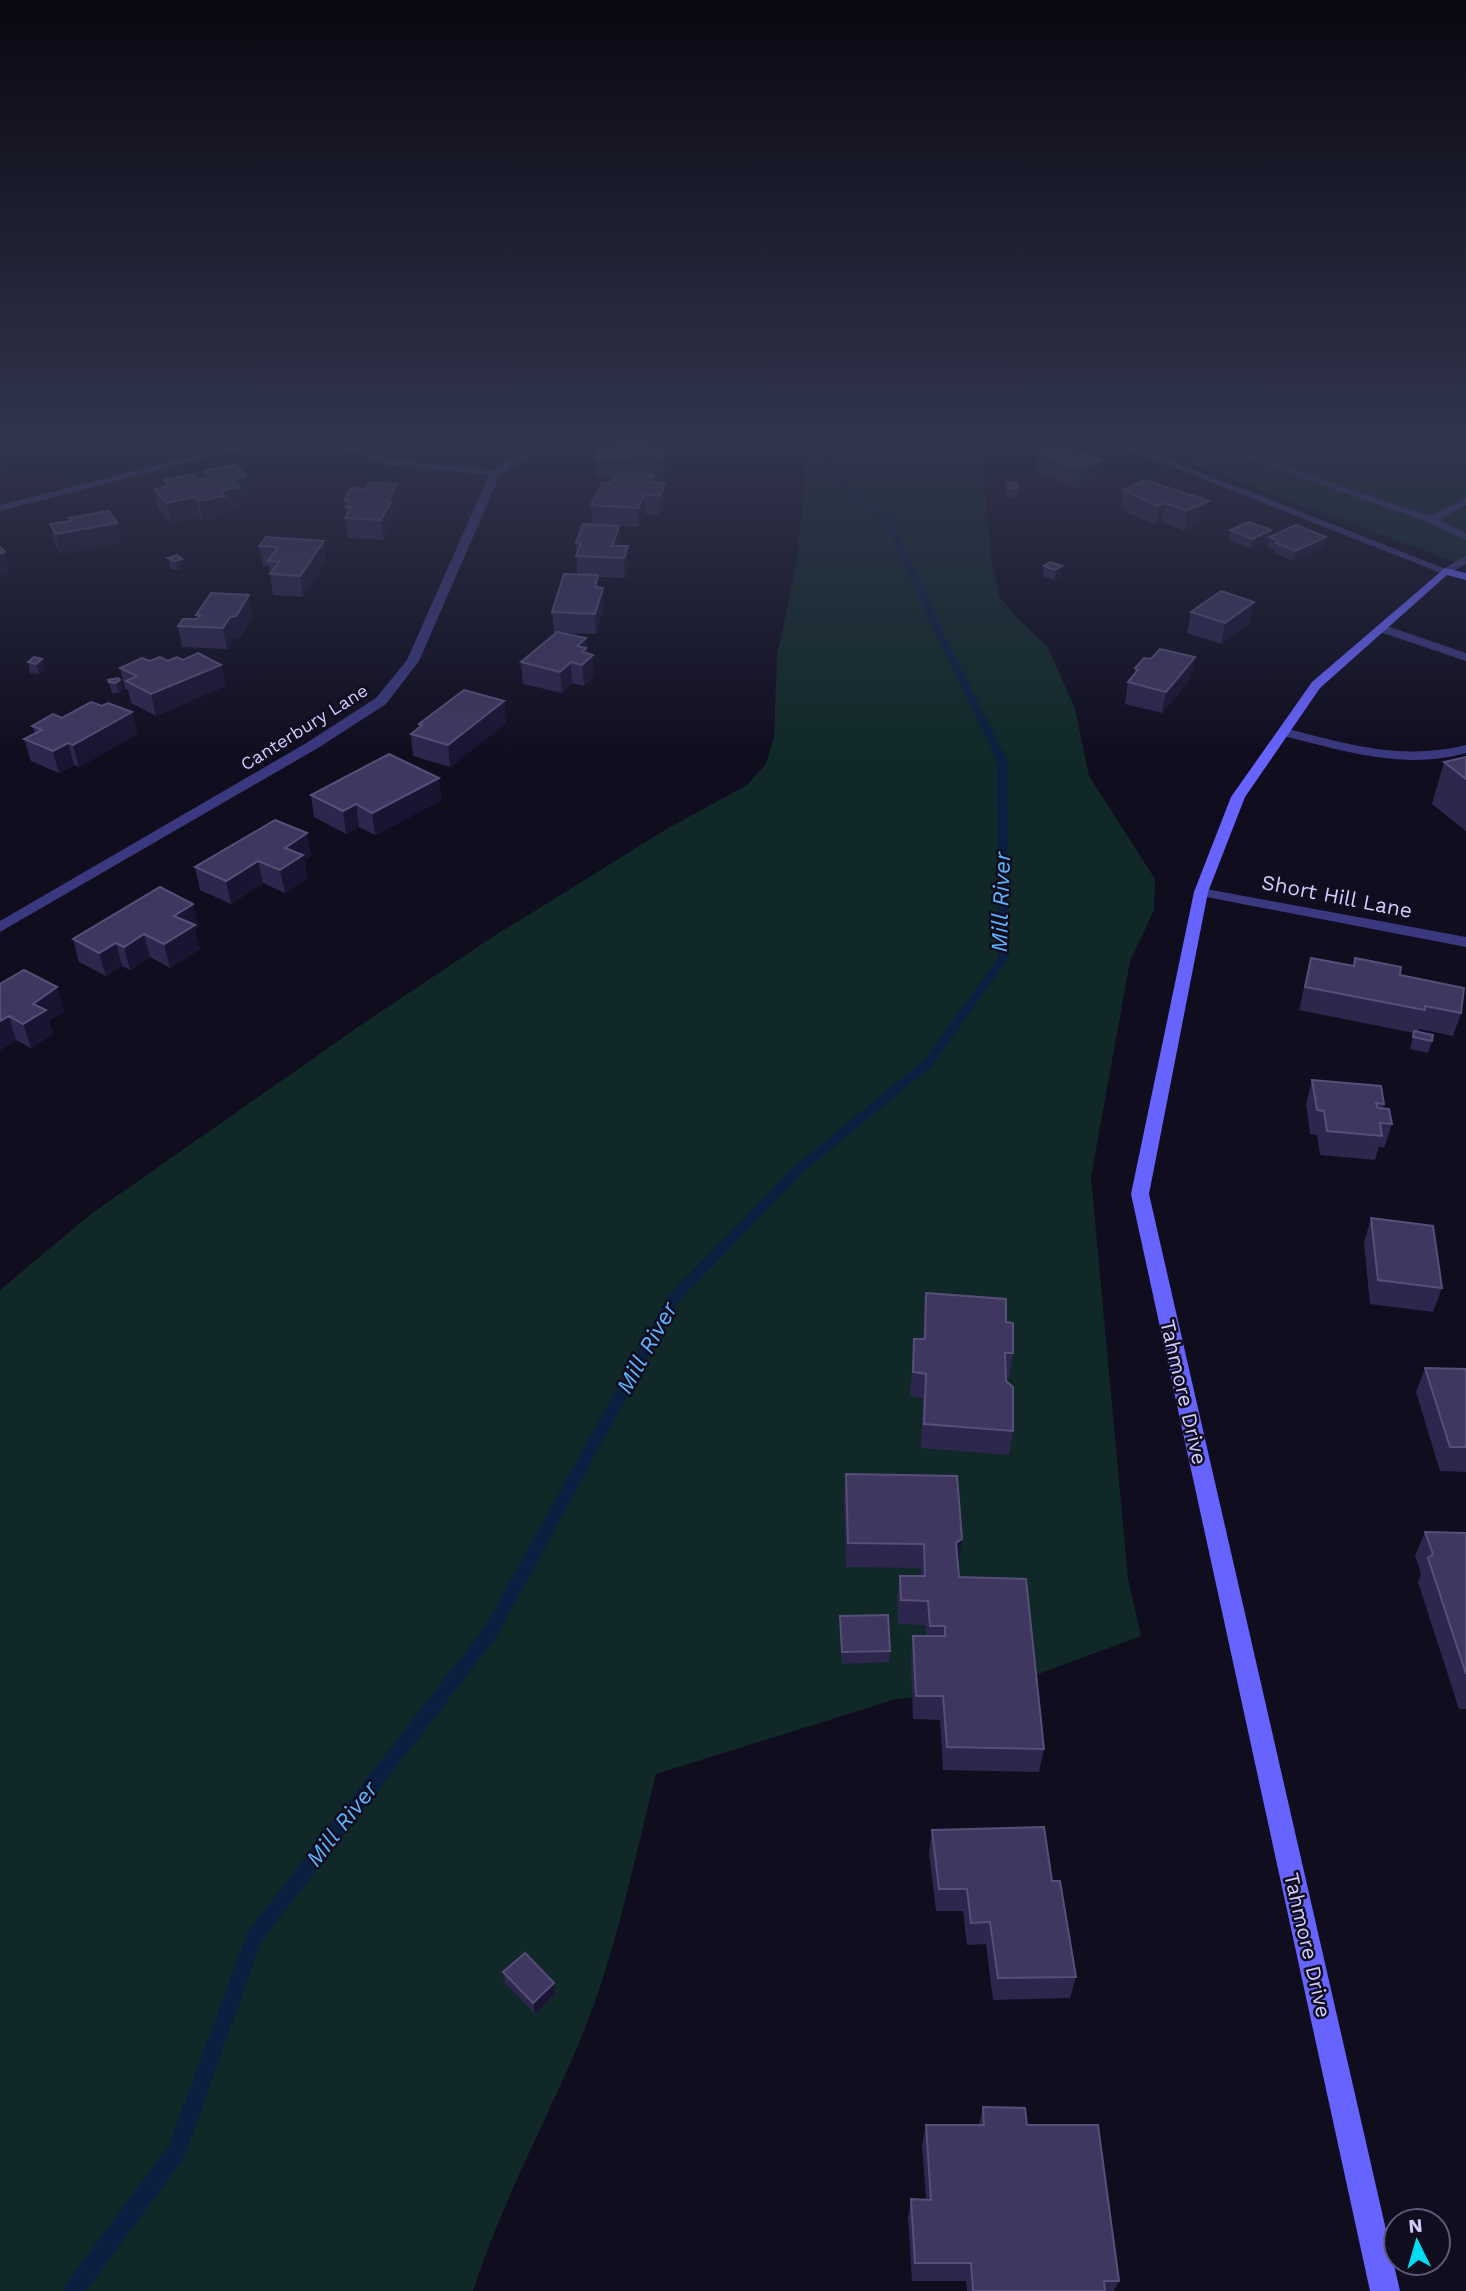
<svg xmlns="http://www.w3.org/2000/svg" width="1466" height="2291" font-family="'Work Sans',sans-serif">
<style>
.green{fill:#102928}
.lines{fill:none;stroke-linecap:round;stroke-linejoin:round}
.stream{fill:#0b1f40;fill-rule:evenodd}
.lane{fill:#3a387e;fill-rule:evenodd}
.street{fill:#3a387e;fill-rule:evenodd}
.secondary{fill:#6763fe;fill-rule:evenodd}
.wall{fill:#2d264d}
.shaded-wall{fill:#1a1433}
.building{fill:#3f3760;stroke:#564f79;stroke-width:2}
.labels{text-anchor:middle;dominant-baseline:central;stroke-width:5;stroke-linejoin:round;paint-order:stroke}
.far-street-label{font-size:18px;fill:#d1ccff;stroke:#100d1f}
.street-label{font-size:21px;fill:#d1ccff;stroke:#100d1f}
.water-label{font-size:23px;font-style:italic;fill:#5bb3fe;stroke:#100d1f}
</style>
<rect width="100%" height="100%" fill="#100d1f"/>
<!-- green -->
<g class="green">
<path d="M796 435H991L983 466 992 563 999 596 1017 618 1048 647 1075 709 1089 776 1155 879 1154 910 1130 961 1091 1177 1128 1579 1141 1636 998 1689 896 1699 656 1774C634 1860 617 1949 584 2031 548 2118 502 2201 473 2291H0V1290L91 1214 361 1025 491 938 665 830 747 785 766 764 774 736 777 656 796 565 806 475Z"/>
<path d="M1121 435H1466V566L1181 460Z"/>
</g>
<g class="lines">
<!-- stream -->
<path class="stream" d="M819 435H827L832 473 891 518 941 628 1007 760 1009 957 932 1066 804 1171 678 1302 496 1638 261 1942 184 2158 86 2291H63L66 2284 169 2145 248 1931 484 1628 668 1296 796 1165 924 1060 999 957 997 760 933 628 884 519 825 476Z"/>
<!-- lane -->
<g class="lane">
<path d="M1281 435H1295L1254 456 1430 516 1466 498V505L1439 520 1466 533V540L1427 522 1240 456Z"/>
<path d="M1466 556V564L1449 573 1439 571Z"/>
<path d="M1381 624 1466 653V661L1377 631 1375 628Z"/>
<path d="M1284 728C1348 744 1400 761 1466 745V753C1402 771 1342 750 1279 735L1277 732Z"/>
</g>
<!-- street -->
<g class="street">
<path d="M276 435H294L0 511V505Z"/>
<path d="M304 435H320L389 459 493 470 548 435H561L500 475 419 661 386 704 318 748 0 932V921L308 742 376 698 407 660 489 475 388 465Z"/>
<path d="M1091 435H1106L1451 571 1441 573Z"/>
<path d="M1201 888 1466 937V947L1196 895 1194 892 1196 889Z"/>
</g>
<!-- secondary -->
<path class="secondary" d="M1445 568 1466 573V580L1447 575 1320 688 1245 797 1208 892 1149 1194 1400 2291H1370L1131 1194 1194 892 1231 797 1312 682Z"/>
</g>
<!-- wall -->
<g class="wall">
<path d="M649 435V444L658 445V449L666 468 662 479H653V482L665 483 666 502 661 515 645 514 639 527 619 526 620 546 628 566 625 578 598 577 599 587 604 608 596 634 564 633 586 638 587 654 594 676 584 686 572 683 562 693 523 684 521 662 555 633H554L552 612 577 575 576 543 592 524 591 505 611 483 614 477 596 476 595 457 613 447Z"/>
<path d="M1059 445 1099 479 1078 488 1036 472 1038 453Z"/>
<path d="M204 471 246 476 249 495 242 496 243 506 228 510V515L203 521 199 517 171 523 158 508 154 489 165 486 164 480H197L206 478Z"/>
<path d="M1007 482 1018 488 1017 498H1008L1006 492Z"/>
<path d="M397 484 399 503 393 515V522L384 540 348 538 344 500 366 489Z"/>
<path d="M1123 490 1209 501 1205 520 1184 531 1162 522 1156 525 1120 509Z"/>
<path d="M69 518 121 543 61 554 55 544 50 524 70 521Z"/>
<path d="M1230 530H1271L1269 537H1326L1323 547 1293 561 1274 553 1275 550 1267 547 1269 540 1250 549 1229 540Z"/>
<path d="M266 537 327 561 303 597 273 595 269 566H263L259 546Z"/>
<path d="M168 558 182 559 185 569 178 571 170 568Z"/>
<path d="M1044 566H1062L1060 576 1054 580 1043 576Z"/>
<path d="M1191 612 1250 623 1221 644 1187 633Z"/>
<path d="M196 615H253L240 637 234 638 227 649 182 647 178 626 197 619Z"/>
<path d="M34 657 45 670 39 674 30 673 28 662Z"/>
<path d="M183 660 221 665 225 686 156 716 131 703 128 690 125 689 120 668 150 661Z"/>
<path d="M1135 668 1191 678 1162 713 1125 704 1128 682 1134 675Z"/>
<path d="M108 680H120L123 690 119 693H112Z"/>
<path d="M504 701 506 723 450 767 413 756 411 734 419 727V724Z"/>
<path d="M102 706 132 712 137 734 79 767 74 765 59 773 31 761 24 739 35 734 32 726Z"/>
<path d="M1466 757V831L1432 804 1444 762Z"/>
<path d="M311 795 442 800 375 835 359 827 346 834 314 817Z"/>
<path d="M307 833 311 856 304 860 307 878 285 893 263 883 231 904 200 890 195 867Z"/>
<path d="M199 927 195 929 200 949 170 968 150 957 130 970 122 966 106 976 79 962 73 939Z"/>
<path d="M1311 958 1400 975 1461 1013 1453 1036 1419 1029 1418 1032 1432 1041 1428 1053 1410 1049 1414 1033 1299 1010Z"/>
<path d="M0 984 64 1011 49 1021 53 1034 31 1048 16 1040 0 1050Z"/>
<path d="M1312 1080 1384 1104 1383 1109 1392 1124 1384 1148 1379 1147 1375 1160 1320 1155 1317 1135 1310 1134 1306 1104Z"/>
<path d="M1371 1218 1442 1288 1433 1312 1370 1304 1364 1243Z"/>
<path d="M926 1293 1006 1322 1013 1353 1009 1378 1006 1377 1013 1431 1009 1455 921 1448 923 1398 910 1396 914 1339H923Z"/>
<path d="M1425 1368 1466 1369V1472L1440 1471 1416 1392Z"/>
<path d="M846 1474 959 1563V1577L1044 1749 1039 1772 943 1770 940 1720 913 1719 911 1659 913 1636H926L925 1625 898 1624 897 1600 900 1576H921V1568L846 1567 844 1498Z"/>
<path d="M1425 1532 1466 1533V1709H1459L1418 1582 1421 1574 1415 1556Z"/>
<path d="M840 1616 890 1651 889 1662 842 1664 840 1628Z"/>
<path d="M932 1830 1052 1881 1076 1977 1070 1998 993 2000 986 1944 967 1945 963 1911H936L929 1853Z"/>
<path d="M503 1972 555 1994 535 2014 505 1983Z"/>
<path d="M983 2107 1027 2125 1119 2281 1114 2291H967L966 2281H912L908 2218 911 2199 926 2200 922 2145 926 2125H979Z"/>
</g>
<!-- shaded-wall -->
<g class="shaded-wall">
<path d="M178 435H211L179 440Z"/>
<path d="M665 449 666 468 662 479V460Z"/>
<path d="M0 451 5 470 0 471Z"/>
<path d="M1101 460 1099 479 1078 488 1080 469Z"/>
<path d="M246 476 249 495 242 496 243 506 228 510V515L203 521 199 501 232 479Z"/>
<path d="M665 483 666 502 661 515 660 496Z"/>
<path d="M397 484 399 503 393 515V522L384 540 381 520 387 502Z"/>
<path d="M644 495 645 514 639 527 638 508Z"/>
<path d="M195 497 199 517 171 523 167 503Z"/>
<path d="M1209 501 1205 520 1184 531 1187 511Z"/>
<path d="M1165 503 1162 522 1156 525 1159 506Z"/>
<path d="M117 523 121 543 61 554 56 534Z"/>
<path d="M619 526 620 545 616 558 609 546Z"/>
<path d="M1271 530 1269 540 1250 549 1252 539Z"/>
<path d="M1326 537 1323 547 1293 561 1295 551Z"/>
<path d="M324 541 327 561 303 597 300 576Z"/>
<path d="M628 546V566L625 578 624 558Z"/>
<path d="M5 552 10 572 0 577V554Z"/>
<path d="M182 559 185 569 178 571 175 561Z"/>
<path d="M1062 566 1060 576 1054 580 1055 570Z"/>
<path d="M598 575 599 596 595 587Z"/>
<path d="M603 588 604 608 596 634 595 614Z"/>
<path d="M249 595 253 615 240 637 234 638 227 649 223 628 230 617Z"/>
<path d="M1254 602 1250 623 1221 644 1225 623Z"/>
<path d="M586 638 587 661 593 655 594 676 584 686 582 664 577 646Z"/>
<path d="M1195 657 1191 678 1162 713 1166 692Z"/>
<path d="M42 659 45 670 39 674 36 664Z"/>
<path d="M571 662 572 683 562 693 560 672Z"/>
<path d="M221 665 225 686 156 716 151 694Z"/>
<path d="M120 680 123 690 119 693 116 683Z"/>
<path d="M504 701 506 723 450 767 448 745Z"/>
<path d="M132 712 137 734 79 767 73 745Z"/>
<path d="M68 743 74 765 59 773 53 751Z"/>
<path d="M439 778 442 800 375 835 372 813Z"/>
<path d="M356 804 359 827 346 834 343 811Z"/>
<path d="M307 833 311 856 304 860 307 878 285 893 280 870 285 848Z"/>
<path d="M258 861 263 883 231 904 226 881Z"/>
<path d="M193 904 199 927 195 929 200 949 170 968 164 944 174 916Z"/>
<path d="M144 934 150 957 130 970 124 947Z"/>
<path d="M116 943 122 966 106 976 99 953Z"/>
<path d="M57 987 64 1011 49 1021 53 1034 31 1048 23 1024 33 1004Z"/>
<path d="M9 1016 16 1040 0 1050V1021Z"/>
<path d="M962 1539 959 1563 953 1567 956 1543Z"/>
<path d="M554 1983 555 1994 535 2014 533 2003Z"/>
</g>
<!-- building -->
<g class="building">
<path d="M618 435H649L645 444 658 445 657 449H665L662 460 595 457 599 447H613Z"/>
<path d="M1059 445 1101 460 1080 469 1038 453Z"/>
<path d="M235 465 246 476 232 479 240 487 221 491 225 496 199 501 195 497 167 503 154 489 169 486 164 480 192 474 197 480 210 477 204 471Z"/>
<path d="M616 473 653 475 650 482 665 483 660 496 644 495 638 508 591 505 602 483H611Z"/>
<path d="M1145 480 1209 501 1187 511 1165 503 1159 506 1123 490Z"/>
<path d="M1007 482 1017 483 1018 488H1008Z"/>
<path d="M370 483 397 484 387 502H391L381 520 345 518 352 507H346L350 501 344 500 351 488 366 489Z"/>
<path d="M109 511 117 523 56 534 50 524 71 521 69 518Z"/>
<path d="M1249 522 1271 530 1252 539 1230 530Z"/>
<path d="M583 524 619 526 613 544 609 546H628L624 558 576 556 581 543H576Z"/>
<path d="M1296 525 1326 537 1295 551 1276 543 1280 541 1269 537Z"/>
<path d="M266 537 324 541 300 576 270 574 279 562 268 561 278 547 259 546Z"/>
<path d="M0 547 5 552 0 554Z"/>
<path d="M177 555 182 559 175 561 168 558Z"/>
<path d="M1050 562 1062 566 1055 570 1044 566Z"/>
<path d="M564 574 598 575 595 587 603 588 595 614 552 612Z"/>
<path d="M1221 591 1254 602 1225 623 1191 612Z"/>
<path d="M211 593 249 595 236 616 230 617 223 628 178 626 183 619H197L200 615H196Z"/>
<path d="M557 632 586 638 577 646 586 648 582 652 593 655 582 665 571 662 560 672 521 662Z"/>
<path d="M1160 649 1195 657 1166 692 1128 682 1138 670 1135 668 1144 658 1151 659Z"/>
<path d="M198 653 221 665 151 694 126 681 137 676 120 668 142 658 150 661 160 657 168 661 177 657 183 660Z"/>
<path d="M34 657 42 659 36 664 28 662Z"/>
<path d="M118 678 120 680 116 683 109 682 108 680Z"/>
<path d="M464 690 504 701 448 745 411 734 422 725 419 724Z"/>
<path d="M91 702 102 706 108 703 132 712 73 745 68 743 53 751 24 739 42 730 32 726 53 714 62 718Z"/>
<path d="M389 754 439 778 372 813 356 804 343 811 311 795Z"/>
<path d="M1466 757V779L1444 762Z"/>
<path d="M275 820 307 833 285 848 303 855 280 870 258 861 226 881 195 867Z"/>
<path d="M160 887 193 904 174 916 195 925 164 944 144 934 124 947 116 943 99 953 73 939Z"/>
<path d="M1311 958 1354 966 1355 958 1401 967 1400 975 1464 988 1461 1013 1425 1006V1010L1305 987Z"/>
<path d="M24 970 57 987 33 1004 46 1010 23 1024 9 1016 0 1021V984Z"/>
<path d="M1414 1031 1433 1035 1432 1041 1413 1037Z"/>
<path d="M1312 1080 1381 1086 1384 1104 1376 1103 1378 1108 1389 1109 1392 1124 1380 1123 1382 1136 1327 1131 1324 1111 1317 1110Z"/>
<path d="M1371 1218 1433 1226 1442 1288 1378 1280Z"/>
<path d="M926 1293 1006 1299V1322L1013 1323V1353H1005L1006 1381 1013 1387V1431L924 1424 926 1374 913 1372 914 1339H925Z"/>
<path d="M1425 1368 1466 1369V1447H1450Z"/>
<path d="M846 1474 957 1476 962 1539 956 1543 959 1577 1026 1579 1044 1749 947 1747 943 1696H916L913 1636H945V1626H930L928 1601 901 1600 900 1576H925L924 1544 848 1543Z"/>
<path d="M1425 1532 1466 1533V1674L1428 1558 1433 1554Z"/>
<path d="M888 1615 890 1651 842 1652 840 1616Z"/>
<path d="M1044 1827 1052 1881H1060L1076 1977 998 1978 990 1922 971 1923 967 1889H939L932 1830Z"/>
<path d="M525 1953 554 1983 533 2003 503 1972Z"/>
<path d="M983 2107 1025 2108 1027 2125H1098L1119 2281H1104L1105 2291H973L971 2263H915L911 2199 931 2200 926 2125H984Z"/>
</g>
<!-- sky -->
<linearGradient id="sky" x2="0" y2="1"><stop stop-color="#090711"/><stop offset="0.58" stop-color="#31354d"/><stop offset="1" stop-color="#31354d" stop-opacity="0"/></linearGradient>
<rect width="1466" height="756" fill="url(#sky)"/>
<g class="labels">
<!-- far-street labels -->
<g class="far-street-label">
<text transform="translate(304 727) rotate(-32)">Canterbury Lane</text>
</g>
<!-- street labels -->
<g class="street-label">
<text transform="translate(1337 896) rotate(11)">Short Hill Lane</text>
<text transform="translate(1184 1392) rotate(77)">Tahmore Drive</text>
<text transform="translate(1308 1945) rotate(77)">Tahmore Drive</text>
</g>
<!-- water labels -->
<g class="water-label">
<text transform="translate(1001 902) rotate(-88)">Mill River</text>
<text transform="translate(647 1348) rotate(-61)">Mill River</text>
<text transform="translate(342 1824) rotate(-52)">Mill River</text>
</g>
</g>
<!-- north arrow -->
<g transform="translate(1417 2242) rotate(355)"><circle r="33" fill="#100d1f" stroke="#5d5979" stroke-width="2"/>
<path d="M0-5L12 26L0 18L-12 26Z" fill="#02ddf4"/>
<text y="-10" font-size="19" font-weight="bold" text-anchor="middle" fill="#d1ccff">N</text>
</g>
</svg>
